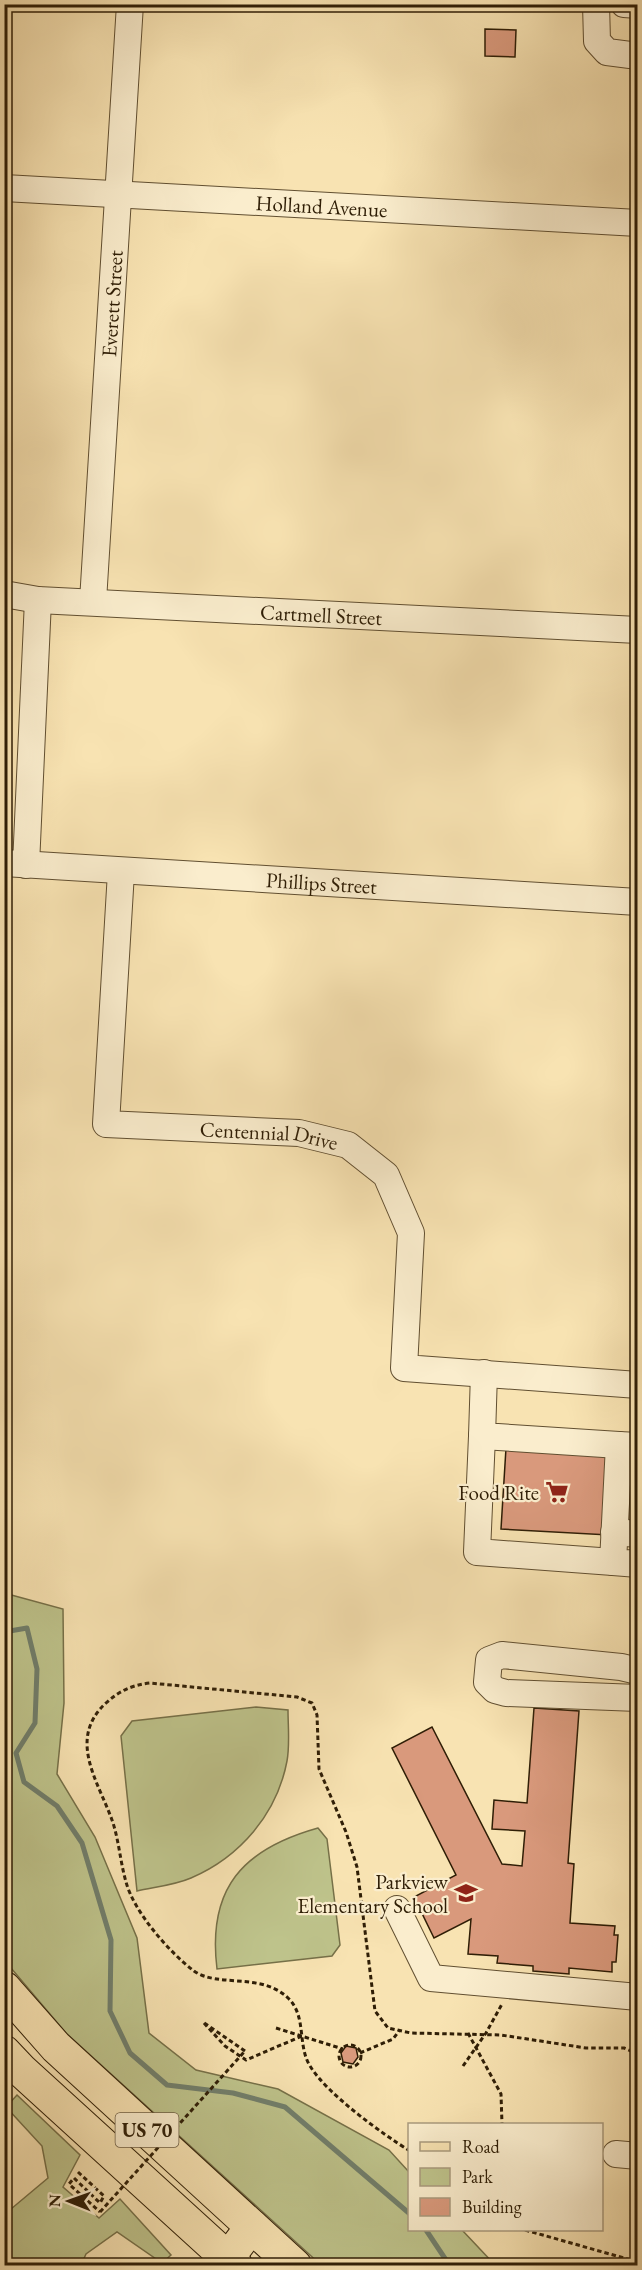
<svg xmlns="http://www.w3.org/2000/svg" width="642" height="2270" font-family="'EB Garamond',serif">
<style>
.green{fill:#bec38b;stroke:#767048;stroke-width:1.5}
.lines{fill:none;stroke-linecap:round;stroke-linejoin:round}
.stream{stroke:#717e6b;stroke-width:5}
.building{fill:#d9997c;stroke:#2f1e06;stroke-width:1.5}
.minor-casing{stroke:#614f31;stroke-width:28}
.major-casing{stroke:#2f1e06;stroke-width:34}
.highway-casing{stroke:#2f1e06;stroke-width:35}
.path{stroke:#2f1e06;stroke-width:3;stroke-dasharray:4.5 3;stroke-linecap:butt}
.minor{stroke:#faedcd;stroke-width:26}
.major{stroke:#f8e3b2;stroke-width:32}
.highway{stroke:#f8e3b2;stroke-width:33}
.path-bridge{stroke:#2f1e06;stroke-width:3;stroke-dasharray:4.5 3;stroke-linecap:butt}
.labels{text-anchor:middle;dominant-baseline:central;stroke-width:4.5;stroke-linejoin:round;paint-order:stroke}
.shield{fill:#faedcd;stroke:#6c5c42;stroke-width:1.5}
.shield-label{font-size:20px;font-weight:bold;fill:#2f1e06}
.street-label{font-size:21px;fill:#2f1e06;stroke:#faedcd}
.poi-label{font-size:21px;fill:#2f1e06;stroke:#faedcd;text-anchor:end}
</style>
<rect width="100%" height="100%" fill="#f8e3b2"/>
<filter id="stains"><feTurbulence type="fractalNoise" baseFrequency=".00333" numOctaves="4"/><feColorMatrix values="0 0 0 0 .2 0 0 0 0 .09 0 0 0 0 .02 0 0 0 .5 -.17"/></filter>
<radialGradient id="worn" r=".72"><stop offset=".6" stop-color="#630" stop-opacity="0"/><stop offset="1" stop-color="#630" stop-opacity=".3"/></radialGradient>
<!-- green -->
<g class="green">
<path d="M4 1593 63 1609 64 1703 57 1774 95 1837 137 1938 149 2033 196 2070 278 2089 389 2150 409 2172 410 2230H462L495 2265H321L66 2033 5 1961Z"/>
<path d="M256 1707 288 1710C288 1726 290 1745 287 1761 277 1814 240 1857 191 1878 175 1885 155 1887 137 1891L121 1736 132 1721Z"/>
<path d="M318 1828 327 1839 340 1945 332 1956 217 1969C207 1888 243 1849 318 1828Z"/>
<path d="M17 2095 80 2155 63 2187 99 2218 120 2199 171 2255 162 2263 117 2232 86 2254 81 2265H5V2214L48 2178 42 2146 6 2107Z"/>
</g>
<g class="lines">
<!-- stream -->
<g class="stream">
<path d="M4 1632 27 1628 37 1669 35 1723 16 1753 24 1782 57 1806 82 1843 111 1940 110 2011 130 2053 167 2085 233 2093 285 2107 410 2214"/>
<path d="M426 2230 450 2266"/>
</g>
</g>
<!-- building -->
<g class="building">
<path d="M485 29 516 30 515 57 485 56Z"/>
<path d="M506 1448 614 1455 609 1535 501 1529Z"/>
<path d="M534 1708 579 1711 568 1863 574 1864 570 1923 615 1926 614 1935H618L616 1962H612V1972L569 1968V1974L533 1971V1966L497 1963 498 1956 468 1954 471 1919 434 1938 414 1897 456 1875 392 1748 432 1727 502 1864 522 1866 525 1831 492 1829 494 1800 527 1803Z"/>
<path d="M346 2046 356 2048 358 2057 353 2064 343 2062 341 2053Z"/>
</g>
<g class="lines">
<!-- minor casing -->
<g class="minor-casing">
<g id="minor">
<path d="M596 4 597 41 607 52 638 56"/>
<path d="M624 4 638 5"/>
<path id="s1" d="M4 188 638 223"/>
<path id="s2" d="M4 594 38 600 638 630"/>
<path id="s3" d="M93 601 130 4"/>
<path id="s4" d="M4 863 638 902"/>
<path d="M26 865 38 600"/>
<path id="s5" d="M121 872 106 1124 299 1133 348 1145 386 1175 411 1233 404 1368 638 1385"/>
<path d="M484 1373 482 1436 619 1445"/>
<path d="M482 1436 477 1552 613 1562"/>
<path d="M638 1446 619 1445 613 1562 638 1564"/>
<path d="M614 1532 638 1534"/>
<path d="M638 1671 621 1667 502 1655 489 1660 487 1682 495 1690 506 1693 638 1698"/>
<path d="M397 1909 431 1978 638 1997"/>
<path d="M616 2154 638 2156"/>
</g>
</g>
<!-- major casing -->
<g class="major-casing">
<path id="major" d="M222 2266 252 2226"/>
</g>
<!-- highway casing -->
<g class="highway-casing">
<g id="highway">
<path d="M4 1988 56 2047 295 2266"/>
<path d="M4 2052 22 2071 236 2266"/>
</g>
</g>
<!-- path -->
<g class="path">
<path d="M276 2028 343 2049"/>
<path d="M468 2033 501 2094 502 2124"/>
<circle cx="350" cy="2056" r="11"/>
<path d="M245 2051 203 2022 225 2046 246 2060 302 2036"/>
<path d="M360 2053 393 2039 399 2031"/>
<path d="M463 2066 486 2033 502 2004"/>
<path d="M410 2151C381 2133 327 2094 310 2066 297 2045 307 2016 288 1998 261 1972 218 1988 194 1971 169 1952 134 1912 126 1882 120 1861 119 1840 112 1820 98 1781 67 1739 106 1703 119 1691 132 1685 150 1683L297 1697 312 1703 317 1715 319 1769 346 1832 357 1867 375 2011 388 2028 411 2033 501 2035 586 2048H624L638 2054"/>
<path d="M78 2172 104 2196 100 2203 74 2178 69 2184 100 2212"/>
<path d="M525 2230 638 2262"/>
</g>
<!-- minor -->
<use href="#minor" class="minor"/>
<!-- major -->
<use href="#major" class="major"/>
<!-- highway -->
<use href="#highway" class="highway"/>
<!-- path-bridge -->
<path class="path-bridge" d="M100 2212 245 2051"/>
</g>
<!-- icons -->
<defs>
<g id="supermarket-bare" transform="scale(1.8)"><path d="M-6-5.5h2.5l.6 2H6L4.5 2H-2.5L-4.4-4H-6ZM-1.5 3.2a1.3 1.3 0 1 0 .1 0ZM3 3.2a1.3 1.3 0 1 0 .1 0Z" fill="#8f2418" stroke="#faedcd" stroke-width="2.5" paint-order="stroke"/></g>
<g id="school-bare" transform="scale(1.8)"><path d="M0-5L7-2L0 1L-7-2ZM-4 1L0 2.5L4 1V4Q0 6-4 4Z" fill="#8f2418" stroke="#faedcd" stroke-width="2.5" paint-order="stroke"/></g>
</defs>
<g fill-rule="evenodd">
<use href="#supermarket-bare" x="557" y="1492"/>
<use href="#school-bare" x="466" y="1893"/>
</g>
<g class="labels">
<!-- shield labels -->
<rect class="shield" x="115.5" y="2113" width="63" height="34" rx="4.5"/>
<g class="shield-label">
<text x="147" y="2130">US 70</text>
</g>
<!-- street labels -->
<g class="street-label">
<text stroke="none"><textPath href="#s1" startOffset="318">Holland Avenue</textPath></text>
<text stroke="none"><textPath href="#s3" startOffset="298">Everett Street</textPath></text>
<text stroke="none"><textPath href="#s2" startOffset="318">Cartmell Street</textPath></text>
<text stroke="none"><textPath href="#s4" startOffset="318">Phillips Street</textPath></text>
<text stroke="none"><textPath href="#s5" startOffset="416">Centennial Drive</textPath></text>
</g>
<!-- poi labels -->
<g class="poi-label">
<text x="539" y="1492">Food Rite</text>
<text x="448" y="1881">Parkview<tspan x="448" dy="24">Elementary School</tspan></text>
</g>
</g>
<!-- margin -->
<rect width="642" height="2270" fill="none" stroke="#f8e3b2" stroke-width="24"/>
<rect x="6" y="6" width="630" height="2258" fill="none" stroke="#2f1e06" stroke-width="3"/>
<rect x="12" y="12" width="618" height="2246" fill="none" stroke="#2f1e06" stroke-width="1.5"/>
<!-- legend -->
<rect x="408" y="2123" width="195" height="108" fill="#faedcd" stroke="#a99a7d" stroke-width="1.5"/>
<rect x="420" y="2142" width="30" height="9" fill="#f8e3b2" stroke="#a99a7d" stroke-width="1.5"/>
<text x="462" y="2153" font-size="18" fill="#2f1e06">Road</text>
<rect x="420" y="2168" width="30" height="18" fill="#bec38b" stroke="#a99a7d" stroke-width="1.5"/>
<text x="462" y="2183" font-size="18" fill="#2f1e06">Park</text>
<rect x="420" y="2198" width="30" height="18" fill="#d9997c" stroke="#a99a7d" stroke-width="1.5"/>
<text x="462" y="2213" font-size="18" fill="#2f1e06">Building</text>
<!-- north arrow -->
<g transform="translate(69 2201) rotate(271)" stroke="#faedcd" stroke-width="4.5" paint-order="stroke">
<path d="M0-4.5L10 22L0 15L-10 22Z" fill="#2f1e06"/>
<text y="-9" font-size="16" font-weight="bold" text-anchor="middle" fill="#2f1e06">N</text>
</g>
<rect width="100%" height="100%" filter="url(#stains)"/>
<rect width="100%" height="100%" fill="url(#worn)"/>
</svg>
